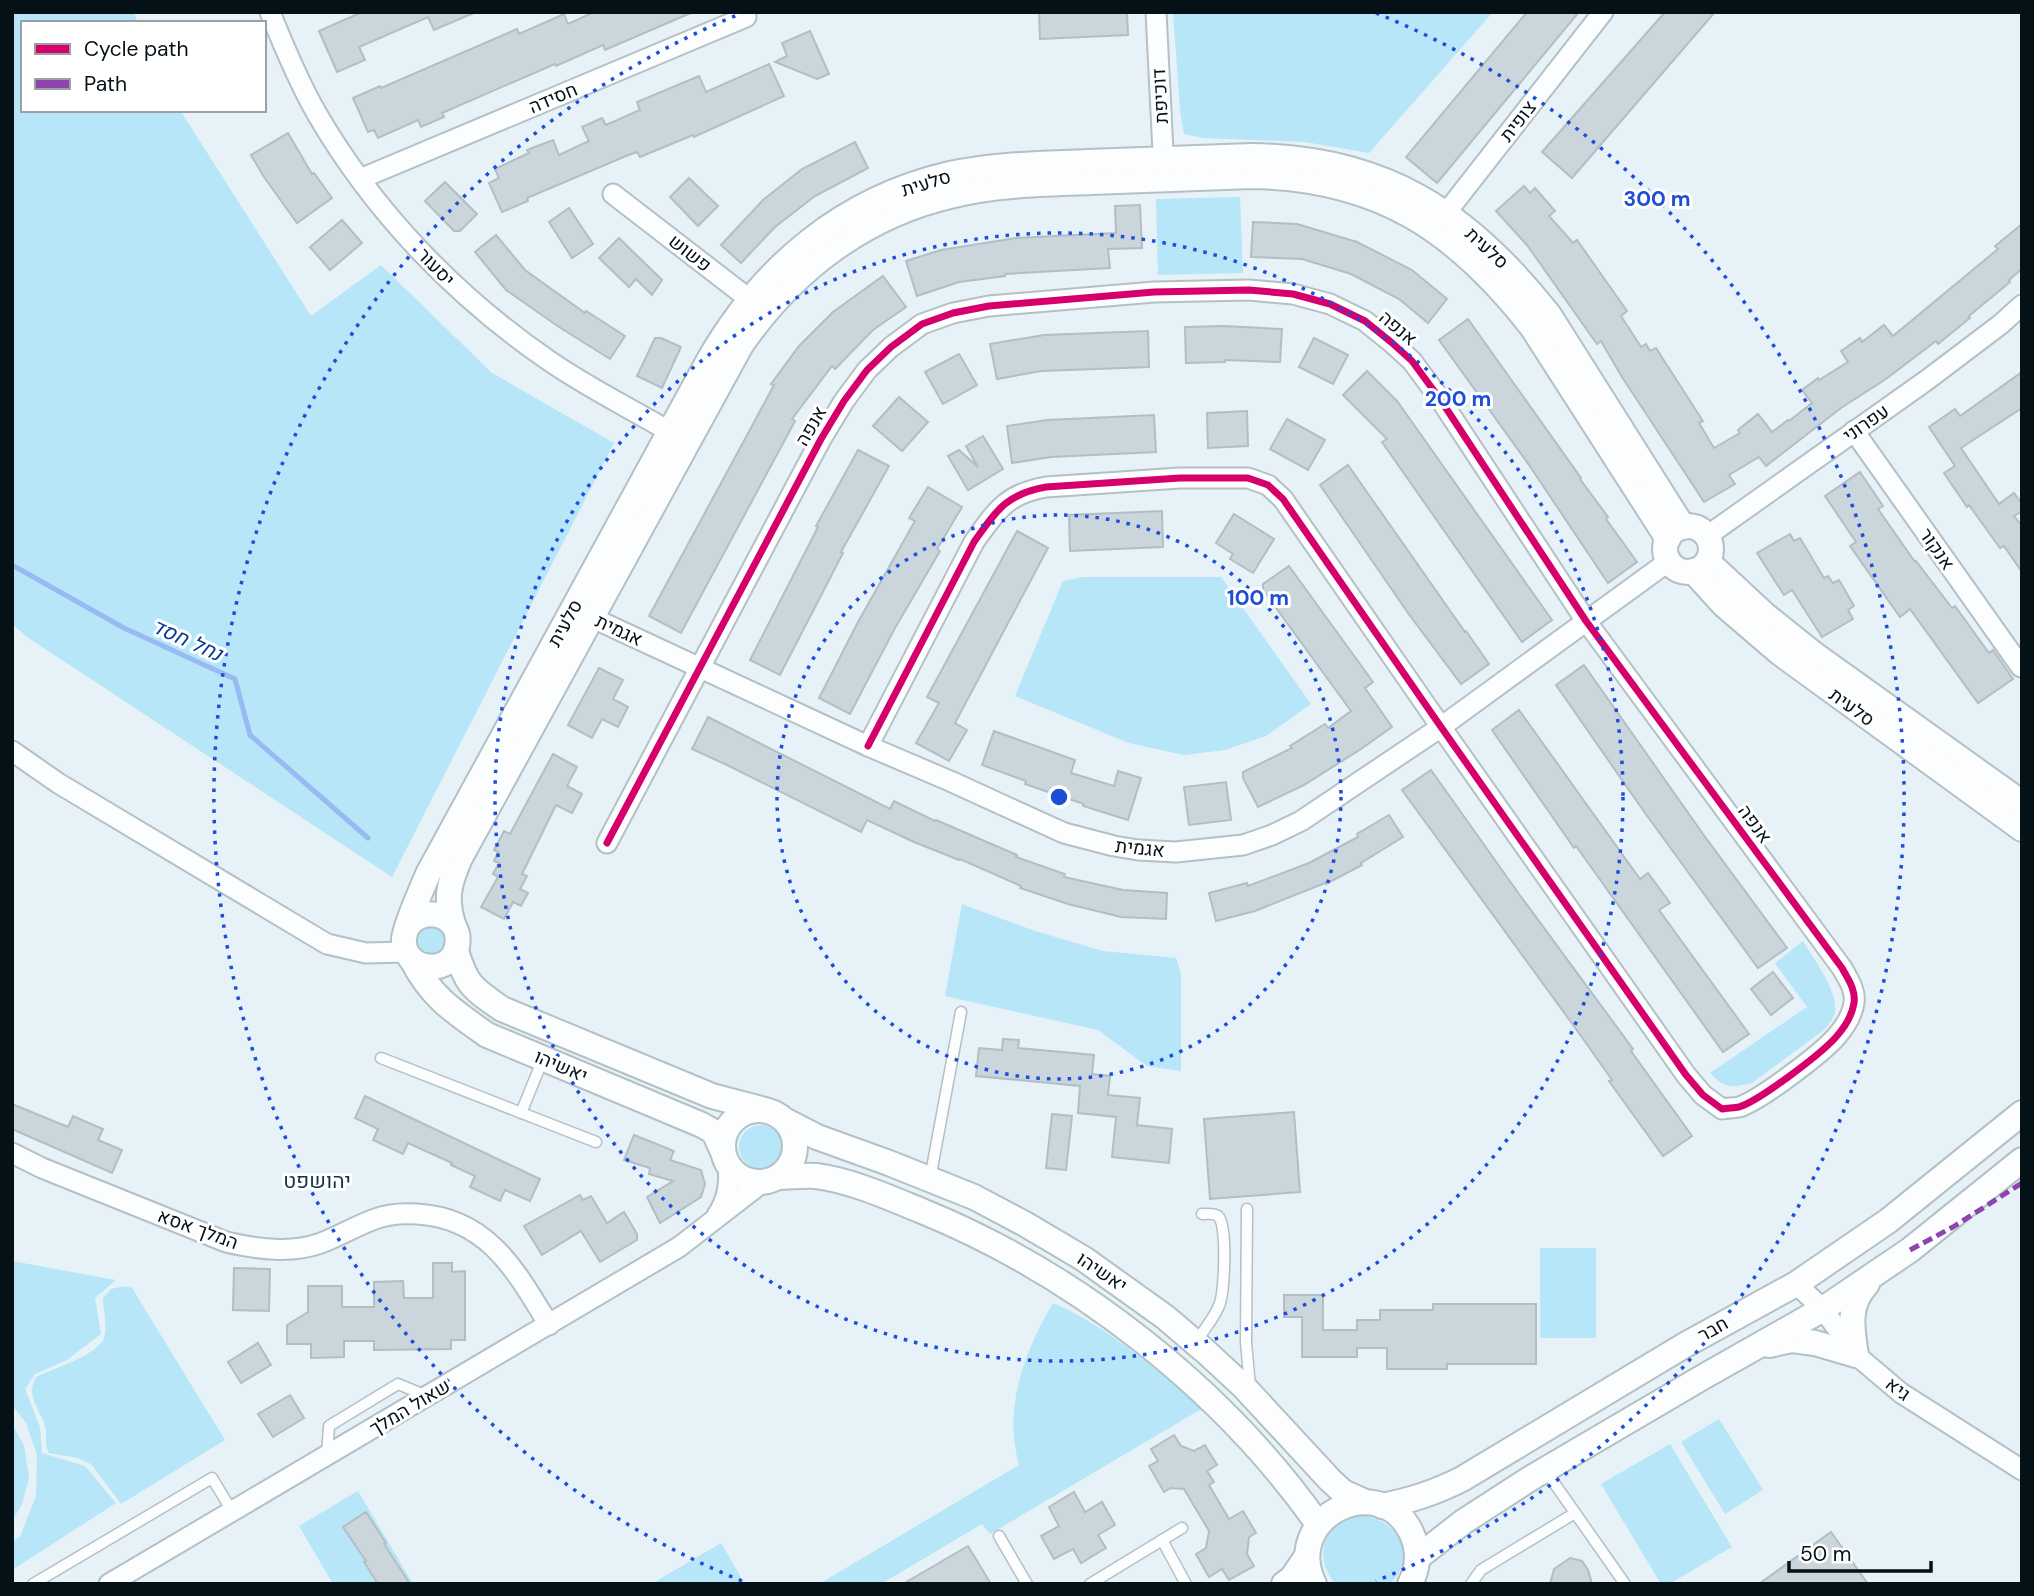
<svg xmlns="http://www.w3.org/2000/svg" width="2034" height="1596" font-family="'DM Sans',Heebo,sans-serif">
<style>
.green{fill:#b6e6f8}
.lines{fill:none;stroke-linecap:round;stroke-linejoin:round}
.stream{stroke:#96baf1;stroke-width:5}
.building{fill:#cad5dc;stroke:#b3bec4;stroke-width:2}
.service-casing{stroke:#b3c0c4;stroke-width:13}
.minor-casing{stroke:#b3c0c4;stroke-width:23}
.tertiary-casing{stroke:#b3c0c4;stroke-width:28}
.service{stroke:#fbfdfe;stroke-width:10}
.minor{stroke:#fbfdfe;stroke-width:19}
.tertiary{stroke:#fbfdfe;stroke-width:24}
.quiet{stroke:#8e44ad;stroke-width:5;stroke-dasharray:10 5;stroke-linecap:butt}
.cycleway-casing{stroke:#fff;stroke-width:11}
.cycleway{stroke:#d6006c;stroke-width:7}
.ring{fill:none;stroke:#1d4ed8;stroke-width:3.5;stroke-dasharray:3.5 7}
.labels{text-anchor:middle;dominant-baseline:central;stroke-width:6;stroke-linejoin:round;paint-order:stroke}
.street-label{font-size:19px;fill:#041116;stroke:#fff}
.water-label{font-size:21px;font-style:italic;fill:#043a92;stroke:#fff}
.neighbourhood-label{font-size:21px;fill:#113641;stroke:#fff}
.centre{fill:#1d4ed8;stroke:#fff;stroke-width:3.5}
.ring-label{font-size:21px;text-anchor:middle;font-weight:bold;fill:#1d4ed8;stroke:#fff;stroke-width:6;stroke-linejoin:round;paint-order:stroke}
</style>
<rect width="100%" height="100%" fill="#e6f2f7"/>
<!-- green -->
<g class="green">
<path d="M12 12H134L138 23H23V110H180L311 316 381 265 492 373 614 443 392 877 27 637 12 624Z"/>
<path d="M1173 12H1493L1369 153 1305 142 1202 138 1184 134 1180 110Z"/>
<path d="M1240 197 1243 273 1158 275 1156 199Z"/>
<path d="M1083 577H1221L1311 704 1266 736 1225 750 1184 755 1129 743 1015 696 1063 581Z"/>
<path d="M962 904 1035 931 1103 951 1176 958 1181 973V1071L1147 1066 1098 1030 945 996Z"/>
<path d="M442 924 448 950 421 958 411 936 414 929Z"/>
<path d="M1803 941C1813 958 1838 991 1835 1011 1834 1019 1829 1024 1824 1030L1752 1083C1731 1088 1725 1089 1710 1073L1807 1007 1775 963Z"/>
<circle cx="761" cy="1147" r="22"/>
<rect x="1540" y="1248" width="56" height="90"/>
<path d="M12 1261 116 1280 95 1298 101 1334 67 1360 35 1374 25 1389 40 1427 42 1453 85 1466 116 1503 12 1570V1541L20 1537 36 1496 37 1455 26 1423 12 1405Z"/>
<path d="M125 1286 132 1288 225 1440 121 1504 91 1464 77 1458 49 1453C44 1442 47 1440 46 1431 43 1410 24 1398 36 1377 52 1369 98 1355 104 1338 108 1326 103 1310 103 1298L111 1289Z"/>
<path d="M1053 1303C1109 1327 1156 1370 1203 1408L990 1534 982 1524 881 1584H819L1019 1465C1003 1407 1024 1353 1053 1303Z"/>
<path d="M1719 1419 1763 1490 1725 1514 1681 1442Z"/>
<path d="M12 1424 24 1445 29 1478 22 1504 12 1521Z"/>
<path d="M1670 1444 1732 1547 1669 1584H1661L1601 1484Z"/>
<path d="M358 1491 413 1584H333L299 1526Z"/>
<path d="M1362 1515C1397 1520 1419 1555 1390 1584H1335C1311 1553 1325 1522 1362 1515Z"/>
<path d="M721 1543 745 1584H651L655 1582Z"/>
</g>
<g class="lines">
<!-- stream -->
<path class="stream" d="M12 565 124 628 235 679 250 735 368 838"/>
</g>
<!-- building -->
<g class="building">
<path d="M362 12H476L434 30 428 17 359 47 365 60 337 72 319 31Z"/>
<path d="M594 12H693L605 50 603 45 556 66 555 64 442 113 444 117 421 127 418 120 378 138 374 130 368 132 353 98 380 86 381 88 517 29 519 34 564 14 568 24Z"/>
<path d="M1039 12H1127L1128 35 1040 39Z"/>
<path d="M1527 12H1579L1437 183 1406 157Z"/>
<path d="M1665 12H1715L1572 178 1542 152Z"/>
<path d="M810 31 829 74 817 79 775 62 787 56 782 43Z"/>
<path d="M769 64 784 96 694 137 693 135 640 157 637 152 626 156 527 198 528 201 502 212 489 183 499 178 495 169 529 153 527 150 553 140 559 155 589 141 582 127 602 118 606 125 640 110 637 102 699 76 706 92Z"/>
<path d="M288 133 312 174 314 173 332 198 297 223 264 177 251 155Z"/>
<path d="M855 142 868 168 815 196 775 227 741 263 721 245 763 200 802 169Z"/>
<path d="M689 178 718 206 698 226 670 197Z"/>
<path d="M445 182 477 214 460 231H454L425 201Z"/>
<path d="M1524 186 1530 193 1535 188 1555 211 1549 216 1573 243 1577 240 1627 311 1621 316 1641 347 1646 344 1650 351 1656 348 1703 421 1699 423 1714 448 1740 433 1738 430 1758 414 1772 432 1788 420 1789 421 1812 403 1802 390 1818 378 1819 380 1848 362 1841 351 1860 338 1862 342 1884 325 1893 336 1998 249 1995 246 2022 224V269L2009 280 2010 282 1969 316 1970 318 1938 344 1936 341 1886 379 1841 408 1766 466 1759 457 1729 475 1735 484 1704 502 1622 377 1601 341 1597 344 1527 245 1496 211Z"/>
<path d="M1140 205 1142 248 1108 249 1110 268 1005 274V276L959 282 917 296 906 261 941 250 1016 238 1116 233 1115 206Z"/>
<path d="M569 208 593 244 572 258 549 222Z"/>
<path d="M342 220 362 243 330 270 310 247Z"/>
<path d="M1253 222 1297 224 1357 242 1412 270 1447 299 1428 323 1399 299 1351 274 1302 259 1251 257Z"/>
<path d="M496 235 525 270 585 313 586 311 625 336 610 359 559 327 506 290 475 252Z"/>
<path d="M619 238 662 280 652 295 636 279 629 287 599 258Z"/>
<path d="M883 276 906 307 873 330 835 369 832 366 792 419 795 421 681 633 649 616 746 437 774 385 771 384 799 346 833 312Z"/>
<path d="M1468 319 1581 478 1580 479 1608 517 1606 519 1637 562 1608 583 1529 465 1439 340Z"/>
<path d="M1224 326 1282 329 1280 362 1225 360V362L1186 363 1185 327Z"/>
<path d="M1148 331 1149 367 1041 371 997 379 990 344 1044 335Z"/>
<path d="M655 338H661L681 347 662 388 637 376Z"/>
<path d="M1314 338 1348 355 1333 384 1299 367Z"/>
<path d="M959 354 977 385 943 404 925 372Z"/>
<path d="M1367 371 1397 401 1552 620 1522 642 1382 442 1387 439 1343 395Z"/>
<path d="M2022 372V408L1961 448 1999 504 2014 493 2022 504V511L2014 516 2022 526V572L2004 546 2000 548 1969 505 1967 507 1944 473 1955 466 1929 427 1955 409 1960 416Z"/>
<path d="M899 397 928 422 902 451 873 426Z"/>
<path d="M1247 411 1248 446 1208 448 1207 413Z"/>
<path d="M1154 415 1156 452 1051 457 1012 463 1007 426 1047 420Z"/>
<path d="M1287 419 1325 440 1308 470 1270 449Z"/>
<path d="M983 436 1003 469 968 490 948 456 959 450 978 467 966 446Z"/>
<path d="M858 450 889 466 841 552 843 553 780 675 750 660 818 527 816 526Z"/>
<path d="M1348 465 1465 632 1466 631 1489 664 1461 684 1408 613 1320 485Z"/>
<path d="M1860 472 1883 506 1878 509 1915 562 1916 561 1952 608 1955 606 1989 653 1993 650 2013 679 1978 703 1910 609 1900 617 1850 546 1856 542 1825 496Z"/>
<path d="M928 487 962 507 937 549 940 551 895 628 850 714 819 698 858 622 915 521 909 518Z"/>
<path d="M1162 511 1163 547 1070 551 1069 515Z"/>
<path d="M1234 514 1274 539 1253 573 1230 559 1233 554 1216 543Z"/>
<path d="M1017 531 1048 548 955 723 967 730 949 761 916 743 939 703 927 697Z"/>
<path d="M1790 534 1794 541 1800 538 1824 578 1828 576 1833 583 1839 580 1854 606 1848 610 1853 619 1822 637 1792 590 1784 595 1757 553Z"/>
<path d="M1289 566 1373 682 1365 688 1392 727 1361 749 1304 785 1258 807 1243 778V772L1292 748 1290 746 1325 724 1328 728 1351 711 1263 590V584Z"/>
<path d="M1584 665 1703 834 1787 948 1758 968 1645 813 1556 685Z"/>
<path d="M599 668 623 680 613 699 628 707 618 727 602 719 592 738 568 725Z"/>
<path d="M1519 710 1640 879 1648 873 1670 903 1659 910 1749 1034 1723 1052 1576 846 1574 848 1492 730Z"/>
<path d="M708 717 890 809 894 801 935 821 936 820 1017 855 1016 857 1065 874 1064 877 1123 890 1167 893 1166 919 1121 917 1068 904 1020 888 1021 886 960 859 959 860 914 842 867 820 861 832 727 765 692 749Z"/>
<path d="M994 731 1075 760 1071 773 1114 786 1118 771 1141 778 1128 820 1083 806 1084 804 1025 784 1026 781 982 765Z"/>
<path d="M553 754 577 767 567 786 582 794 572 813 556 805 522 874 527 876 520 889 528 893 521 906 513 902 504 919 481 907 498 877 493 874 499 863 494 861 498 852 494 850 504 831 510 834Z"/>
<path d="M1431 770 1519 894 1633 1049 1631 1051 1692 1136 1663 1156 1609 1081 1612 1080 1576 1029 1402 790Z"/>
<path d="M1226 782 1231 820 1189 825 1184 787Z"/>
<path d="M1389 815 1403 837 1361 863 1362 865 1326 884 1325 883 1255 911 1216 921 1209 893 1247 883 1248 886 1309 863 1358 837 1357 834Z"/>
<path d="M1773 972 1793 998 1771 1015 1751 989Z"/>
<path d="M1003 1039 1019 1040 1018 1048 1094 1055 1092 1074 1110 1076 1108 1095 1140 1098 1137 1125 1172 1129 1169 1163 1112 1157 1116 1117 1078 1113 1080 1086 976 1076 979 1048 1002 1050Z"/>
<path d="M365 1096 540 1179 530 1201 505 1190 500 1201 470 1187 475 1176 451 1165 452 1163 408 1143 403 1154 373 1140 378 1129 355 1118Z"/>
<path d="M12 1104 68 1127 73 1116 103 1129 98 1140 122 1150 112 1173 12 1129Z"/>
<path d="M1294 1112 1300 1192 1210 1199 1204 1119Z"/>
<path d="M1052 1114 1072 1116 1066 1170 1046 1168Z"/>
<path d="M634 1135 674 1151 670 1160 701 1170 705 1184 701 1197 660 1223 647 1197 673 1181 649 1174 650 1168 624 1160Z"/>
<path d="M580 1195 583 1200 591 1196 607 1223 624 1212 637 1234V1240L600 1262 581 1231 542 1255 524 1226Z"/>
<path d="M433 1263H452V1272L465 1271V1340H451V1349L374 1350V1341H344V1357L311 1358V1344H287V1325L308 1312V1286H342V1307H374V1282L403 1281 404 1298H433Z"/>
<path d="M234 1268 270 1269 269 1311 233 1310Z"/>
<path d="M1284 1295H1323V1330H1357V1320H1380V1310H1433V1304H1536V1364H1447V1369H1387V1348H1357V1357H1302V1317H1284Z"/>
<path d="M258 1343 271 1365 241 1383 228 1362Z"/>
<path d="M290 1395 304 1418 273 1437 258 1414Z"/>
<path d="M1174 1435 1181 1446 1194 1451 1205 1445 1217 1465 1207 1471 1214 1482 1209 1485 1229 1519 1243 1511 1256 1533 1249 1537 1247 1554 1254 1566 1229 1580 1222 1569 1209 1577 1196 1554 1206 1548 1209 1531 1184 1489 1171 1488 1164 1492 1149 1466 1158 1461 1151 1449Z"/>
<path d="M1074 1492 1085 1512 1102 1502 1115 1525 1098 1535 1106 1548 1081 1563 1073 1549 1054 1559 1041 1536 1059 1526 1049 1507Z"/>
<path d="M366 1512 386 1543 384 1544 410 1584H378L364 1562 366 1561 343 1527Z"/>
<path d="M1831 1532 1868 1584H1759Z"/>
<path d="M968 1546 991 1584H903Z"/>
<path d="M1570 1558 1582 1561 1588 1570 1592 1584H1550L1554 1569Z"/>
</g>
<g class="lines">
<!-- service casing -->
<g class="service-casing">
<g id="service">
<path d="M381 1058 596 1142"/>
<path d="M521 1113 543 1059"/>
<path d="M930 1179 961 1012"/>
<path d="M1247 1209 1246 1342 1250 1387"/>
<path d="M1197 1341C1204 1329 1216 1316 1220 1303 1224 1290 1228 1225 1218 1216 1214 1213 1207 1214 1202 1214"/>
<path d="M327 1456 329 1426 398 1384 427 1396"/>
<path d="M1545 1470 1625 1584"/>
<path d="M999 1536 1027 1584"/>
<path d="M1162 1540 1186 1584"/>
<path d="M33 1584 212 1478 232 1511"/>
<path d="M1090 1584 1182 1528"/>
<path d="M1471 1584 1481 1570 1575 1513"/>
</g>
</g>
<!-- minor casing -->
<g class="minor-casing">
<g id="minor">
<path d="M270 12C284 47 298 81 317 114 374 212 455 296 548 360 591 390 638 412 682 439"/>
<path d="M1156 12 1164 172"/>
<path d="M360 179 746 17"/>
<path d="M613 194 762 309"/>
<path d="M1438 227 1446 213 1603 12"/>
<path d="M1854 431 2021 667"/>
<path d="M1707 536 1927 380 2001 324 2022 305"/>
<path d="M580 612 868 746 950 781 1064 833 1114 846 1138 850 1176 852 1243 845 1272 835 1301 821 1441 727 1669 561"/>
<path d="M12 751 58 783 327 944 366 953 406 952"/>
<path d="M607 843 821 439 844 401 867 370 891 347 922 324 953 313 989 306 1154 292 1249 290 1293 294 1330 304 1365 321 1391 342 1412 361 1440 399 1586 621 1842 968C1848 979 1856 990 1854 1003 1852 1016 1844 1028 1836 1037 1821 1054 1759 1101 1739 1107 1734 1108 1727 1108 1722 1109L1703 1095 1686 1075 1441 727 1283 499 1268 485 1248 478H1180L1046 487C1006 494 996 511 974 542L868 746"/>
<path d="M12 1153 42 1168 226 1242C257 1249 291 1254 321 1243 339 1236 356 1226 375 1219 388 1214 403 1213 417 1214 488 1218 516 1271 549 1325"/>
<path d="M717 1215C728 1200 730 1182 728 1164"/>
<path d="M1796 1284 1823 1309 1856 1355 1901 1393 2022 1470"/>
<path d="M109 1584 679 1247 763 1182"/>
</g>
</g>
<!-- tertiary casing -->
<g class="tertiary-casing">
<g id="tertiary">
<circle cx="1688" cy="549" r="23"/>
<path d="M1708 562 1765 615 1815 655 2022 803"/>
<path d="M1693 571 1724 605 1780 653 2022 829"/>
<path d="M453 924C445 898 449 883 460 858L741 345C792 271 864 215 954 195 999 184 1046 184 1092 182 1145 180 1199 178 1252 176 1379 178 1456 230 1532 327L1668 539"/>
<path d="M408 926C425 903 463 916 457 946 452 977 402 972 404 939 405 925 422 889 428 874L709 360C763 266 843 199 950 174 995 164 1041 164 1087 162 1142 160 1197 158 1252 156 1385 158 1468 212 1549 315L1683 527"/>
<path d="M456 951C467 986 472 988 502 1009L712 1096 765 1110"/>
<path d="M412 960C432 998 453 1011 487 1035L702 1125 714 1132 723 1152"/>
<circle cx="759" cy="1146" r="36"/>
<path d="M786 1121 817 1137 889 1163 974 1197 1025 1224 1084 1259 1165 1317 1205 1351 1244 1387 1330 1480 1343 1492 1365 1502"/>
<path d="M778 1177C790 1177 804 1175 816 1176 850 1180 890 1198 922 1211 1076 1274 1222 1388 1318 1524"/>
<path d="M1769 1345 1792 1340 1815 1343 1856 1355"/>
<path d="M1856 1355C1852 1329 1847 1305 1867 1284"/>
<path d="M1382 1506C1412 1500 1434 1493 1462 1479L1685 1345 1796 1284 1888 1221 2022 1113"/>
<path d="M1417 1558 1463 1522 1531 1478 1703 1377 1823 1309 1910 1250 2022 1160"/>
<path d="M1284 1584 1292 1578 1307 1556"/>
<path d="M1314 1584C1281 1516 1380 1469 1411 1532 1419 1549 1419 1567 1410 1584"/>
</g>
</g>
<!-- service -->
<use href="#service" class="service"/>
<!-- minor -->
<use href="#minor" class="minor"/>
<!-- tertiary -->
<use href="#tertiary" class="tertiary"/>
<!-- quiet -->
<path class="quiet" d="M1910 1250 1953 1227 2022 1183"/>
<!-- cycleway casing -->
<g class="cycleway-casing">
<path id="cycleway" d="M607 843 821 439 844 401 867 370 891 347 922 324 953 313 989 306 1154 292 1249 290 1293 294 1330 304 1365 321 1391 342 1412 361 1440 399 1586 621 1842 968C1848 979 1856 990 1854 1003 1852 1016 1844 1028 1836 1037 1821 1054 1759 1101 1739 1107 1734 1108 1727 1108 1722 1109L1703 1095 1686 1075 1441 727 1283 499 1268 485 1248 478H1180L1046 487C1006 494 996 511 974 542L868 746"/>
</g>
<!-- cycleway -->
<use href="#cycleway" class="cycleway"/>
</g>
<!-- distance rings -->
<g class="ring">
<circle cx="1059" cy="797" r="282"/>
<circle cx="1059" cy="797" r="564"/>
<path d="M742 1581A846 846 0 0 1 742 13M1376 13A846 846 0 0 1 1376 1581"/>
</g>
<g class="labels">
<!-- street labels -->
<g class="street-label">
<text transform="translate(1160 96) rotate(-93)">דוכיפת</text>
<text transform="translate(553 98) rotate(-23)">חסידה</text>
<text transform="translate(1518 121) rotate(-52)">צופית</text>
<text transform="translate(926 183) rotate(-17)">סלעית</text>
<text transform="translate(1487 248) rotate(43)">סלעית</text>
<text transform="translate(690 253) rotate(38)">פשוש</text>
<text transform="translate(436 267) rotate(46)">יסעור</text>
<text transform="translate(1398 328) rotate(40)">אנפה</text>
<text transform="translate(1866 423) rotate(-35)">עפרוני</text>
<text transform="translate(811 426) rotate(-60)">אנפה</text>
<text transform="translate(1937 549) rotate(55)">אנקור</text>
<text transform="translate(565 623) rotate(-61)">סלעית</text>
<text transform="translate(619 630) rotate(25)">אגמית</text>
<text transform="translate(1852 707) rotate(36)">סלעית</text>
<text transform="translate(1755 824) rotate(54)">אנפה</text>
<text transform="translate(1140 848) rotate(6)">אגמית</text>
<text transform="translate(561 1066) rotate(23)">יאשיהו</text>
<text transform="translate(198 1229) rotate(20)">המלך אסא</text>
<text transform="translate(1102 1272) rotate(34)">יאשיהו</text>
<text transform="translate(1713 1329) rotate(-29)">חבר</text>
<text transform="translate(1898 1389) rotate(37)">גיא</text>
<text transform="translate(410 1407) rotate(-31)">שאול המלך</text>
</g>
<!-- water labels -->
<g class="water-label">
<text transform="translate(187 640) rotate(24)">נחל חסד</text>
</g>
<!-- neighbourhood labels -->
<g class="neighbourhood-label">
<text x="317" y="1181">יהושפט</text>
</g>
</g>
<circle cx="1059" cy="797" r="10" class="centre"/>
<g class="ring-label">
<text x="1657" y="206">300 m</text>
<text x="1458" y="406">200 m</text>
<text x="1258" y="605">100 m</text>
</g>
<!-- border -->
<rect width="2034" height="1596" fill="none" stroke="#041116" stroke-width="28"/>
<!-- legend -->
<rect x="21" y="21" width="245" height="91" fill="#ffffff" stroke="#9ba0a2" stroke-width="2"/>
<rect x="35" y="44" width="35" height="10" fill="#d6006c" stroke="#9ba0a2" stroke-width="2"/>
<text x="84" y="56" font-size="21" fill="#041116">Cycle path</text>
<rect x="35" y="79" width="35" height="10" fill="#8e44ad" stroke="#9ba0a2" stroke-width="2"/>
<text x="84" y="91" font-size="21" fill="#041116">Path</text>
<!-- scale -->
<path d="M1789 1561v10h142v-10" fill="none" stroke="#041116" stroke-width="3.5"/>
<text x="1800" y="1561" font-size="21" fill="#041116" stroke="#ffffff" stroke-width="5" paint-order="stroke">50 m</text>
</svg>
